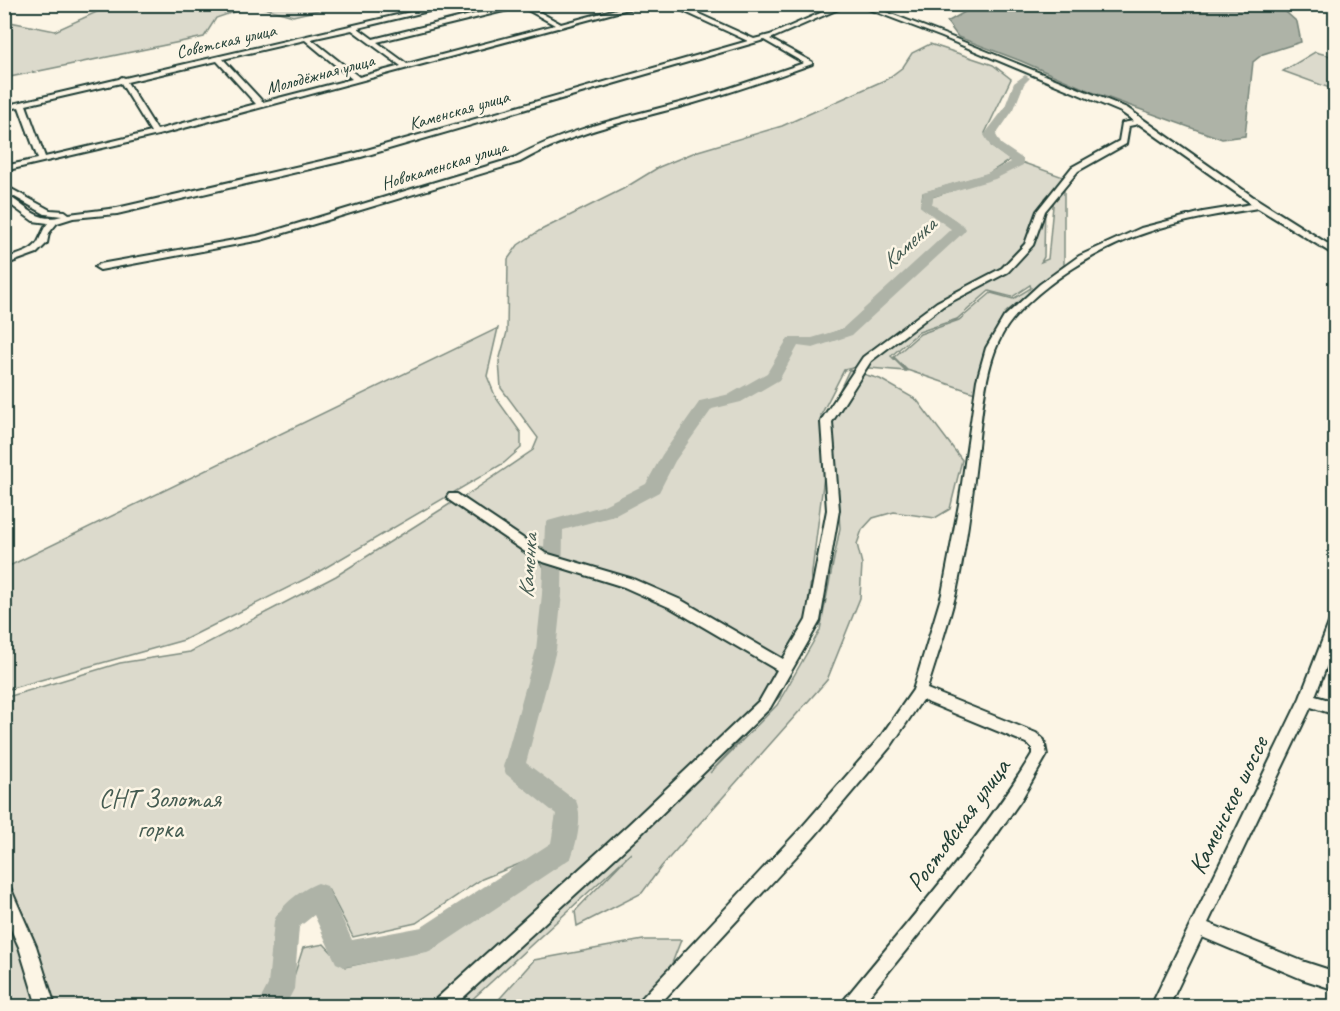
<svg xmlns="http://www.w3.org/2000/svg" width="1340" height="1011" font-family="Caveat,sans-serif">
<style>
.green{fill:#dcdacc;stroke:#7e8c80;stroke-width:1.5;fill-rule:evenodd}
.water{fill:#aeb3a7;stroke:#758479;stroke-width:1.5}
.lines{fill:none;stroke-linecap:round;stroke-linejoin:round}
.river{fill:#aeb3a7;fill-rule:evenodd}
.minor-casing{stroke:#1f3d34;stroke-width:4}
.minor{fill:#fcf5e5;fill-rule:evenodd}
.labels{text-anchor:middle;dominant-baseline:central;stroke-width:5;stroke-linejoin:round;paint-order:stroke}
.far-street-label{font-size:18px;fill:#1f3d34;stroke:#fcf5e5}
.water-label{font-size:22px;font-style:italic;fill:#435a51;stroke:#fcf5e5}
.near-park-label{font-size:26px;fill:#455c52;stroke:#fcf5e5}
.near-street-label{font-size:26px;fill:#1f3d34;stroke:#fcf5e5}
</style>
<rect width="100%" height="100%" fill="#fcf5e5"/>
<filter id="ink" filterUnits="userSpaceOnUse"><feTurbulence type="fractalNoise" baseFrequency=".0167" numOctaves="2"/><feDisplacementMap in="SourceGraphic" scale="12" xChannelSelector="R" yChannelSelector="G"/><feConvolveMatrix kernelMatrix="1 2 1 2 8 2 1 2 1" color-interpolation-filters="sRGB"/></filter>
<g filter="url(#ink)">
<!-- green -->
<g class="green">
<path d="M77 5H254L216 18 204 37 5 78V21L55 31 99 11Z"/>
<path d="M254 5H340L293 16Z"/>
<path d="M930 44 993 65 1011 79 985 133 992 147 1010 160 988 174 923 193 921 206 954 229 844 329 813 340 790 339 771 375 734 396 704 402 665 459 651 486 606 508 552 523 549 549 531 544 461 499 533 450 538 438 501 388 499 361 507 332 508 259 518 245 539 231 623 189 659 167 698 151 782 126 887 79 903 67 912 53Z"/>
<path d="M1315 52 1335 57V90L1283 71Z"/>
<path d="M1021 162 1066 178 1060 184 1064 191V265L1005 313 985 352 975 393 907 370 894 357 920 334 959 320 991 293 1013 299 1031 288 1030 285 1012 297 989 291 957 319 919 332 891 356 906 371 857 367 844 370 821 415 824 476 804 635 780 696 710 773 777 705 820 630 840 528 835 462 828 415 849 370 880 379 917 400 962 460 950 509 935 518 894 512 873 518 862 530 857 544 862 564 860 598 827 680 661 867 642 893 577 926 575 911 631 853 465 1006H280L288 995 303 948 324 944 345 967 422 951 566 854 572 808 518 766 550 650 555 595 556 527 608 513 657 491 672 461 709 408 740 400 776 379 795 344 815 345 849 334 962 230 955 221 931 205 932 197 996 176ZM1049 194 1054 195 1048 259 1041 262 1044 257 1045 198Z"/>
<path d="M498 328 487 376 496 398 521 433V448L504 463 313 575 184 640 5 690V568Z"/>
<path d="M453 502 523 548 544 567C545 643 532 696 511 767L565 810 559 848 482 879 416 923 353 937 328 889 310 894 279 913 269 991 257 1006H5L4 698 120 663 190 652 336 576Z"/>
<path d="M643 940H681L669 971 640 1006H493L534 960Z"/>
</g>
<!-- water -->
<path class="water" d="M977 5H1278L1297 22 1301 42 1263 54 1253 62 1245 136 1222 139 1092 92 1021 61 958 37 947 22Z"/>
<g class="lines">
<!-- river -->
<path class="river" d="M1025 75 1030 78 1024 84 1014 109 996 135 1001 144 1023 159V165L995 179 933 197 932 204 964 226 966 229 964 232 852 335 813 348 798 346 779 380 741 402 712 409 675 461 659 492 614 516 563 530 562 594 556 650 526 763 576 801C583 816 577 843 571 858L436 948 427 952 345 967 336 963 314 915 299 927 294 989 285 1006H257L268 985 274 921C281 905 302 889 318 883L327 886 352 940 422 927 551 843 556 814 506 774 503 767 536 650 542 594 545 526 548 521 602 506 646 484 662 455 700 401 730 394 767 373 788 338H812L842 329 951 229 922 208 920 205 923 192 987 173 1011 162 992 148 984 135 1004 109 1014 83Z"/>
<!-- minor casing -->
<g class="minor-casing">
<g id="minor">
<path d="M445 4H458L358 28 373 39 515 4 527 5 561 24 635 4H647L158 135 4 171V166L38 159 19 107 4 110V106L119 79 122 77 125 78ZM516 8H524L555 25 407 64 377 42ZM352 30 401 66 359 77 311 39ZM305 40 352 79 263 102 223 59ZM217 61 256 104 157 130 127 82ZM121 83 151 132 45 157 26 105Z"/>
<path d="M668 4H677L754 39 770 35 841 4H850L770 39 812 62V64C773 78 734 92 694 103 634 120 574 131 520 162L261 240 100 270 95 267 100 264 257 236 514 158C568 128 627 117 687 101 727 90 765 76 804 63L764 40 361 157 117 214 73 218 57 223 49 233 47 243 37 253 4 265V259C15 255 34 252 39 240 42 234 43 229 48 223L33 221 4 200V194C26 204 35 224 62 216L45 214 4 191V185L50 210 65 211 69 214 117 208 356 153 748 41Z"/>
<path d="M855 4H865L946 35 1127 108 1252 196 1336 249V256L1258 208C1222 214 1183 220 1148 232 1101 247 1044 282 1012 320 983 354 982 420 976 463 971 507 965 551 956 593 948 625 937 657 927 689L1036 733 1044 740 1047 755 1021 800 981 857 861 1006H841L844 1000C909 920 979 842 1032 754V748L1026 743 922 700 891 746 814 837 658 1006H637L640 1000 802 827 881 736 913 690 942 594 959 504 977 380 986 348 1004 317 1040 284 1079 256 1141 228 1203 212 1252 204 1139 124 1129 126 1126 144 1078 171 1045 211 1033 245 1008 272 943 306 871 361 832 422 839 510 820 621 770 708 640 835 454 1006H432L435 1000 628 825 760 700 777 670 671 608 624 587 537 560 449 500 447 497 449 494H457L545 553 633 579 681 600 783 659 806 620 827 510 821 422 822 419 863 357 937 302 1002 268 1025 244 1037 211 1072 167 1119 141 1122 123 1134 121 1121 112 942 37Z"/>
<path d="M1336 618V642L1315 696 1336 702V715L1311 707 1208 923 1302 961 1336 972V990L1302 979 1202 937 1169 1006H1151L1300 698 1329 623 1331 619Z"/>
<path d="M4 885 10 887 36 946 55 1006H37L19 947 4 914Z"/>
</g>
</g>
<!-- minor -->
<use href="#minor" class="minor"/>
</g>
</g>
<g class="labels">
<!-- far-street labels -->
<g class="far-street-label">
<text transform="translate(226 41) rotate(-13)">Советская улица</text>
<text transform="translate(320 74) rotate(-15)">Молодёжная улица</text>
<text transform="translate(459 110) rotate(-16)">Каменская улица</text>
<text transform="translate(444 165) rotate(-17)">Новокаменская улица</text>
</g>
<!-- water labels -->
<g class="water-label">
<text transform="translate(909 243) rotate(-42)">Каменка</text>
<text transform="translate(528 566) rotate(-86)">Каменка</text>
</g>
<!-- near-park labels -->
<g class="near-park-label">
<text x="160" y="798">СНТ Золотая<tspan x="160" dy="30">горка</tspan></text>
</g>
<!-- near-street labels -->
<g class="near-street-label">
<text transform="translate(1228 805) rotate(-64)">Каменское шоссе</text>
<text transform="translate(958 825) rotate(-54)">Ростовская улица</text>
</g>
</g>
<!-- margin -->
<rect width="1340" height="1011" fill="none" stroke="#fcf5e5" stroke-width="24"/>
<rect x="12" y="12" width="1316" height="987" fill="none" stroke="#1f3d34" stroke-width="2" filter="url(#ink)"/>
</svg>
